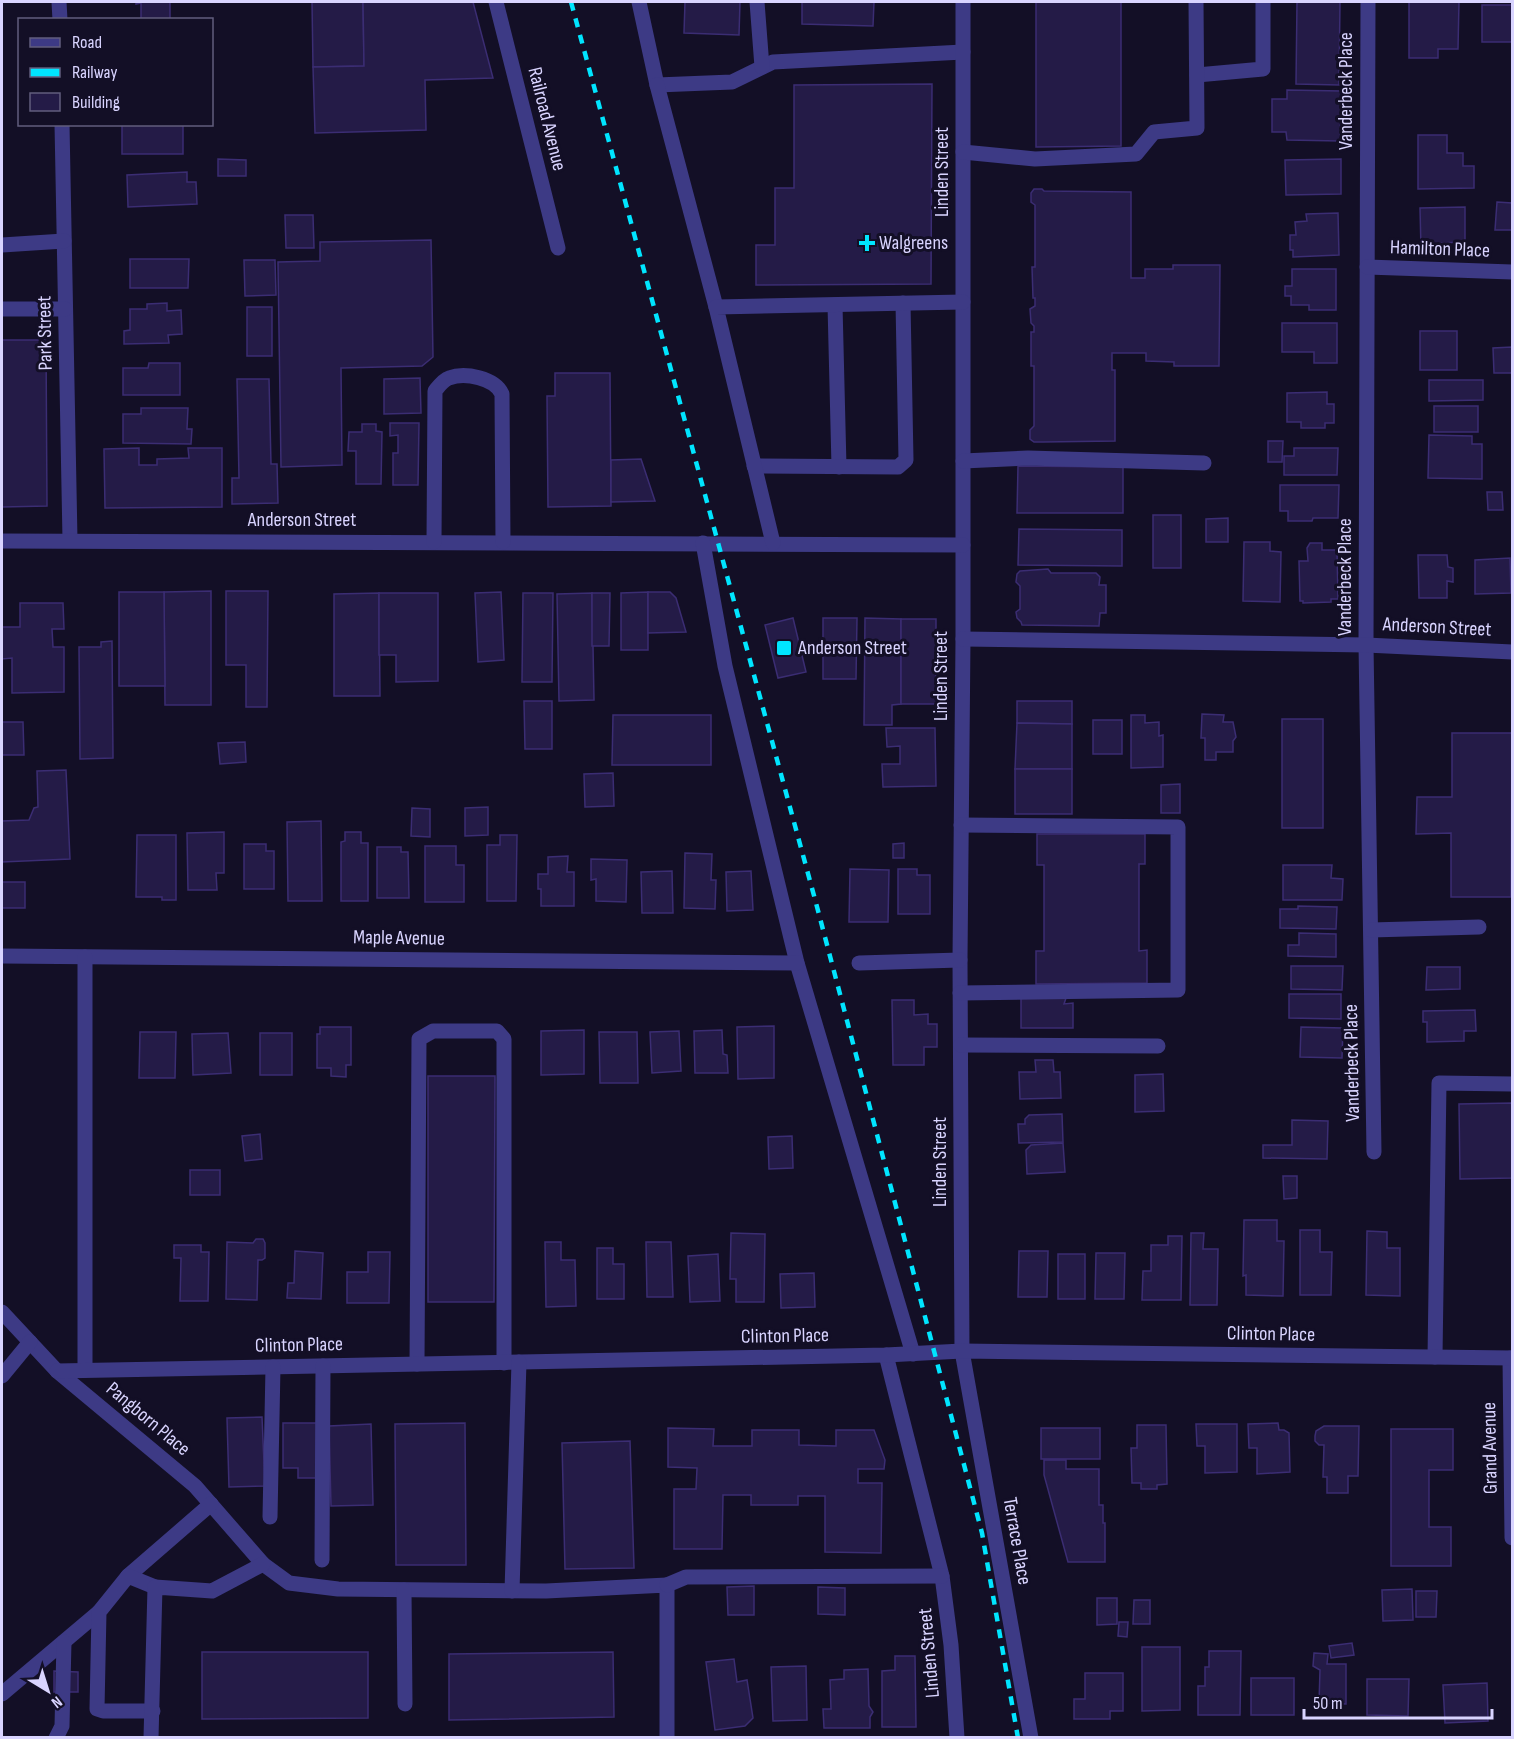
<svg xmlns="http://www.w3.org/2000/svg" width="1514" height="1739" font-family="'Sofia Sans Condensed',sans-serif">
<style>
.building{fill:#241b47;stroke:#3b2d73;stroke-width:1.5}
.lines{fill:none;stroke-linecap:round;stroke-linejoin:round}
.minor{stroke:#3d3a85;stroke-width:15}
.rail{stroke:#00e5ff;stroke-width:4.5;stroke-dasharray:9 8;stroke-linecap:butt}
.poi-dot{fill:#00e5ff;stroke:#130f26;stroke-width:2}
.labels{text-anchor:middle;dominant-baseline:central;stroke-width:6;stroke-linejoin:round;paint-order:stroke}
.street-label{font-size:20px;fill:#d9d4ff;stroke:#130f26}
.poi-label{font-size:20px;fill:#d9d4ff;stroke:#130f26;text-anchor:start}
</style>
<rect width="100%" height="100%" fill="#130f26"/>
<!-- building -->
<g class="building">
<path d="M136 2H170V20H141V3L136 4Z"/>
<path d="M312 2H363L364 66 313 67Z"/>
<path d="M363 2H473L493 78 425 80 426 130 315 133 313 67 364 66Z"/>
<path d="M685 2H740L739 35 684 33Z"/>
<path d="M802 2H874L873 26 802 24Z"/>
<path d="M1036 2H1121V146L1036 147Z"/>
<path d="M1297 2H1340L1339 85 1296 84Z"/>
<path d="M1409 2H1459L1458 49H1438V58H1409Z"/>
<rect x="1482" y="5" width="30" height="37"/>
<path d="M932 84 931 284 756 285V245H775V188H794V85Z"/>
<path d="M1287 90 1341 91 1340 141 1287 140 1286 132H1272V99H1287Z"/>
<rect x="122" y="124" width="61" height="30"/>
<path d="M1418 135H1447V153H1463V166H1474V188L1418 189Z"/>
<path d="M218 159 246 160V176H218Z"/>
<path d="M1341 159V194L1286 195 1285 160Z"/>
<path d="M187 172V182H196L197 204 128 207 127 175Z"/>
<path d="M1034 189H1042L1044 191 1131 192V278H1145V269H1173V265H1220L1219 366H1174V362L1146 361V353H1112V370H1115V441L1042 442H1034L1030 439V430L1034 426V366H1031V332H1034V326L1031 323 1030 309 1035 306V298H1033L1032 267H1035V205L1031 202V193Z"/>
<path d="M1497 202 1512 203V230H1495Z"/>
<path d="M1465 207V242L1439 243V249H1421L1420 208Z"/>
<path d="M1338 213 1339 255 1293 257V250H1290V235H1296L1295 222 1307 221 1306 214Z"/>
<path d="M285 215H313L314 248H286Z"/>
<path d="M431 240 433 357 422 366 341 368 342 465 281 467 278 262 320 261V242Z"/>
<path d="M130 259H189L188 288H130Z"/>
<path d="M244 260H275L276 295 245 296Z"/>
<path d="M1292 269H1336V310H1309V305H1291V296H1285V286H1292Z"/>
<path d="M167 303V311L181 310 182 334 168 335 169 343 124 344V331L130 330V309H147V304Z"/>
<rect x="247" y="307" width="25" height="49"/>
<path d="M1282 323H1337V363H1314V352H1282Z"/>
<rect x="1420" y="331" width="37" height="39"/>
<path d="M2 340H46L47 506 2 507Z"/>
<path d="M1512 347V373H1494L1493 348Z"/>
<path d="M149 363H180V395H123V368H148Z"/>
<path d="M555 373H610L611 506 548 507 547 396H555Z"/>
<path d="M420 378 421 413 384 414V379Z"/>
<path d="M237 379H269L271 464H277L278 503 232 504V478H239Z"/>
<path d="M1429 380H1483V400L1429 401Z"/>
<path d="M1327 392V404H1334V423H1325V428H1301V422H1287V393Z"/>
<rect x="1434" y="406" width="44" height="26"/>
<path d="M141 408H188L187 429H192L191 444 123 443V414H141Z"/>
<path d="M390 423H419L418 485H393V453H398V435L390 436Z"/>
<path d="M362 424H376V431L382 432 381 484H356V451H348L349 432H362Z"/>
<path d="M1429 435 1472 436V444H1482V479L1428 478Z"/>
<path d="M1268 441H1283L1282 462H1268Z"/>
<path d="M139 448V465H157V459L189 458 188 448H222V507L105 508 104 449Z"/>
<path d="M1294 448H1338L1337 475H1284V456H1294Z"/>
<path d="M641 459 655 501 611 502V460Z"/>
<path d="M1018 466 1123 467V513H1017Z"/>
<path d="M1280 485H1339L1338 518H1313L1312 521H1288V511H1280Z"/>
<path d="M1487 492H1502L1503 510H1488Z"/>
<rect x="1153" y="515" width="28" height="53"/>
<path d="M1228 518V542H1206V519Z"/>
<path d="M1019 529 1122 530V566L1018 565Z"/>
<path d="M1244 542H1270V551L1281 552 1280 602 1243 601Z"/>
<path d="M1310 543H1322V550H1337L1338 599H1331V602L1303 603V601H1300L1299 561H1308L1307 548Z"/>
<path d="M1418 555H1447L1448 567 1453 568V582L1447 581V598H1419Z"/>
<path d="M1510 558 1511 593 1475 594V560Z"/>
<path d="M1048 569 1051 573H1096L1100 577 1099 585H1106V613H1100L1099 626 1022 625 1021 622 1017 618 1016 612 1020 609V586L1016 582 1017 574 1020 571Z"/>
<path d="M211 591V705H165L164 592Z"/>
<path d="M226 591H268L267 707H246V665H226Z"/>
<path d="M119 592H164L165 686H119Z"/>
<path d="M501 592 504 660 478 662 475 593Z"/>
<path d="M648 592V650H621V593Z"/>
<path d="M648 592H670L676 598 686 632 648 633Z"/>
<path d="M379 593 380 696H334V594Z"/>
<path d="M379 593H438V681L396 682V655H379Z"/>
<path d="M523 593H553L552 682H522Z"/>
<path d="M592 593 594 700 559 701 557 594Z"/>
<path d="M592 593H610L609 646H592Z"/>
<path d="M20 603H63L64 629H52L53 647H64V692L12 693V658L2 659V627H20Z"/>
<path d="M793 618 806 672 778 678 765 625Z"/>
<path d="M823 618H857L856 679H823Z"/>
<path d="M865 618 901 619V704L892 705V725H864Z"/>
<rect x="901" y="619" width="35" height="85"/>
<path d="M112 641 113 758 80 759 79 647H101V642Z"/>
<path d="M524 701H552V749H525Z"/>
<path d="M1017 701H1072V724L1017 723Z"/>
<path d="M1202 714 1224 715 1223 722H1233L1236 737 1233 741V752H1216V760H1205V738H1201Z"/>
<path d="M613 715H711V765H612Z"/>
<path d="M1131 715H1145V723L1159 722V736L1163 735V767L1131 768Z"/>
<rect x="1282" y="719" width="41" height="109"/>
<rect x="1093" y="720" width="29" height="34"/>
<path d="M2 722H23L24 755H2Z"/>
<path d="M1017 723 1072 724V769H1015Z"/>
<path d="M886 728H935L936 786 883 787 882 764H900V746L887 747Z"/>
<path d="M1452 733H1512L1511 897H1451V833L1416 834 1417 797H1452Z"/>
<path d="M245 742 246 762 220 764 218 743Z"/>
<rect x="1015" y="769" width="57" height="45"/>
<path d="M66 770 70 859 2 862V821L29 820 34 808 38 807 37 771Z"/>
<path d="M613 773 614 806 585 807 584 774Z"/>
<path d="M1180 784V813H1161V785Z"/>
<path d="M488 807V835L465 836V808Z"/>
<path d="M412 808 430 809V837L411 836Z"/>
<path d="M321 821 322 901H288L287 822Z"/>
<path d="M224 832V873H216L217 890H188L187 833Z"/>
<path d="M345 832H361V843H368V901H341V842L345 841Z"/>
<path d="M1037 834H1145V864H1139V951L1147 950V983L1036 984V951H1044V865H1037Z"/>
<path d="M137 835H176V900H162V897H136Z"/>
<path d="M500 835H517L516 901H487V845H500Z"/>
<path d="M904 843V858H893V844Z"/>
<path d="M244 844H266V851H274V889H244Z"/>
<path d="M425 846H456V865H464V902H425Z"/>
<path d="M377 847H401V852H408L409 898H377Z"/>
<path d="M685 853 712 854 711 880H716L715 909 684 908Z"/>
<path d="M568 856 567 872H574V906H541V889H538V874H548V857Z"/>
<path d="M591 859 627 860 626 902 596 901V879L591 880Z"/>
<path d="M1283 865H1332L1331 878 1343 879 1342 900H1283Z"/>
<path d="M850 869 889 870 888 922H849Z"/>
<path d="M898 869H917V875H930V914H898Z"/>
<path d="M672 871 673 913H642L641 872Z"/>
<path d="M751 871 753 910 727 911 726 872Z"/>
<rect x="2" y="882" width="23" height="26"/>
<path d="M1298 906 1337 907 1336 929 1280 928V909H1298Z"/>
<path d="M1299 933 1336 934V957L1288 956V945H1299Z"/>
<path d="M1291 966H1343L1342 990 1291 989Z"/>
<path d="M1427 967H1460V989L1426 990Z"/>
<path d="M1289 994H1341V1019L1289 1018Z"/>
<path d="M1021 998H1066L1064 1004 1073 1003V1028H1021Z"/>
<path d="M892 1000H914V1015L928 1014V1024H937V1047H924V1065H893Z"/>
<path d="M1475 1010 1476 1031H1464V1041L1427 1042V1022H1423V1011Z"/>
<path d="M774 1026V1078L738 1079 737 1027Z"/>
<path d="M320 1027H351V1065H346V1077L331 1076V1068H317V1034H320Z"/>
<path d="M1301 1027 1343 1028 1342 1058 1300 1057Z"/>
<path d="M584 1030V1074L541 1075V1031Z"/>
<path d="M722 1030 723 1054 727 1055 728 1073H695L694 1031Z"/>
<path d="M679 1031 681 1071 652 1073 650 1032Z"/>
<path d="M140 1032H176L175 1078H139Z"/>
<path d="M599 1032H637L638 1083H600Z"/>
<path d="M228 1033 231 1073 193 1075 192 1034Z"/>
<rect x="260" y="1033" width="32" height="42"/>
<path d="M1035 1060H1053L1054 1072H1060L1061 1098 1020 1099 1019 1072H1036Z"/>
<path d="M1163 1074 1164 1111 1135 1112V1075Z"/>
<path d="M428 1076H495L494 1302H428Z"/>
<path d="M1512 1103V1178L1460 1179 1459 1104Z"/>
<path d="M1062 1114 1063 1142 1019 1143 1018 1124H1025V1119L1029 1115Z"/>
<path d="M1292 1120 1328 1121 1327 1159 1263 1158V1145H1292Z"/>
<path d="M260 1134 262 1159 245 1161 242 1136Z"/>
<path d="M792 1136 793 1168 769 1169 768 1137Z"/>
<path d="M1063 1143 1065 1172 1027 1174 1026 1150 1031 1145Z"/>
<rect x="190" y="1170" width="30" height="25"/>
<path d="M1283 1176H1297V1198L1284 1199Z"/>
<path d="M1244 1220H1277V1241H1284L1283 1296 1246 1295V1275L1243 1276Z"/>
<path d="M1300 1230H1320V1252H1332L1331 1295H1300Z"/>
<path d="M1367 1231 1387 1232V1248H1400V1296L1366 1295Z"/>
<path d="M731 1233 765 1234 764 1302H736V1279H730Z"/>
<path d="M1191 1233H1204L1203 1249H1218L1217 1305H1190Z"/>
<path d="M1168 1236H1182L1181 1300H1142L1143 1271H1151V1245H1168Z"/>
<path d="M256 1239H263L265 1243V1258L262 1260H258L257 1300 226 1299 227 1242 253 1243Z"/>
<path d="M545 1242H561V1260H575L576 1306 546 1307Z"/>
<path d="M646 1242H671L673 1297H647Z"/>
<path d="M174 1245H201V1252H209L208 1301H180L181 1258H174Z"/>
<path d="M597 1248H613V1264H624V1299H597Z"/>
<path d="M295 1251 323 1253 321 1299 287 1298 288 1283H294Z"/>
<path d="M1019 1251H1048L1047 1297H1018Z"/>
<path d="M368 1252H390L389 1303H347V1272H368Z"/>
<path d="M1096 1253H1125L1124 1299H1095Z"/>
<path d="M718 1254 720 1301 690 1302 688 1256Z"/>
<rect x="1058" y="1254" width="27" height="45"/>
<path d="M814 1273 815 1307 781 1308 780 1274Z"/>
<path d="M262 1417 265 1486 229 1487 227 1418Z"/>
<path d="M283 1423H318L319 1478H298V1468H283Z"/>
<path d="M465 1423 466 1565H396L395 1424Z"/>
<path d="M1278 1423 1279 1430H1284L1289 1433 1290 1472 1257 1474V1448H1249L1248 1424Z"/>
<path d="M371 1424 373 1505 331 1506 329 1426Z"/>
<path d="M1196 1424H1237V1472L1205 1473V1446H1197Z"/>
<path d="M1137 1425H1166L1167 1484 1157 1485V1489H1141V1483H1132L1131 1448H1137Z"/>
<path d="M1324 1426H1359L1358 1476H1348V1493H1327V1477H1323L1324 1445H1319L1315 1441V1436L1316 1431Z"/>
<path d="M668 1428 714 1429 713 1446H752V1430H799V1445L836 1446V1430H874L885 1460 884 1469H858V1483H882L881 1553 825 1552V1496H798V1505H751V1495H723L722 1549H674V1489H696L697 1468 668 1467Z"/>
<rect x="1041" y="1428" width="59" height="31"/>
<path d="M1391 1429H1453V1470H1429V1527H1451V1566H1391Z"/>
<path d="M630 1441 634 1568 565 1569 562 1443Z"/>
<path d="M1044 1460H1066V1469H1099V1505H1103V1523H1105V1562H1068L1044 1475Z"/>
<path d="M754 1586V1615H728L727 1587Z"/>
<path d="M818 1587 845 1588V1615L818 1614Z"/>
<path d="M1412 1589 1413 1620 1383 1621 1382 1590Z"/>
<path d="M1416 1591H1437L1436 1617H1416Z"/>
<path d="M1097 1598H1117V1624L1097 1625Z"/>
<path d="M1134 1600H1150V1624H1133Z"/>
<path d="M1119 1622H1128L1127 1637 1118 1636Z"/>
<path d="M1352 1643 1354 1655 1331 1658 1329 1646Z"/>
<path d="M1142 1647H1180V1710L1142 1711Z"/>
<path d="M1209 1651H1241L1240 1715H1198V1686H1205V1667H1209Z"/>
<path d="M202 1652H368V1718L202 1719Z"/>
<path d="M613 1652 614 1717 449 1720V1654Z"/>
<path d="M1314 1653 1328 1654 1327 1664H1346V1704L1319 1703 1320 1670 1313 1666Z"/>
<path d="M895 1656H915L916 1727H882V1671L895 1670Z"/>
<path d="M734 1659 737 1682 747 1680 753 1718 745 1726 715 1730 706 1662Z"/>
<path d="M806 1666 807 1720 773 1721 771 1667Z"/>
<path d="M868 1669 869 1706 873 1712 870 1717V1728H824L823 1709H831L830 1680 844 1679V1670Z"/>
<path d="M54 1671 78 1672V1692H54Z"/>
<path d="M1085 1673H1123V1711H1110V1719H1074V1699H1085Z"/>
<rect x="1251" y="1678" width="43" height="37"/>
<path d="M1367 1679H1409L1408 1716 1367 1715Z"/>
<path d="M1487 1683 1488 1721 1445 1723 1443 1685Z"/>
</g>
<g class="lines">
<!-- minor -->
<g class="minor">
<path d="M59 2 60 20"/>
<path d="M496 2 558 248"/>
<path d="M639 2 657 85 732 82 773 62 963 52"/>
<path d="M757 2 762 67"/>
<path d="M963 2V639L960 960 962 1351 1031 1738"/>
<path d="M1368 2 1366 645 1374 1152"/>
<path d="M1197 75 1263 69V2"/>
<path d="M657 85 716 307"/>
<path d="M62 124 70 540"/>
<path d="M963 152 1035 159 1136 154 1154 132 1197 128 1196 2"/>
<path d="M2 245 64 241"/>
<path d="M1367 267 1512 272"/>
<path d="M835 305 839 467"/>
<path d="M2 309H65"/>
<path d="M963 461 1028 458 1204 463"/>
<path d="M754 466 898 467 906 460 903 303"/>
<path d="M2 541 963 545"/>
<path d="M434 542 435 391C439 386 443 380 449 378 465 372 495 378 502 394L503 542"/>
<path d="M703 543 725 666 797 963 913 1354"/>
<path d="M773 543 716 307 963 302"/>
<path d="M963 639 1366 645 1512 652"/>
<path d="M1371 930 1479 927"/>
<path d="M2 956 797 963"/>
<path d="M85 957V1370"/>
<path d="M859 963 960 960"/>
<path d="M960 993 1178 990V827L961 825"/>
<path d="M961 1045 1158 1046"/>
<path d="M2 1312 57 1371 195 1486 263 1564 289 1583 338 1589 546 1591 667 1585V1738"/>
<path d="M886 1355 942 1576 951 1645 957 1738"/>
<path d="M1435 1357 1439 1083 1512 1084"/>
<path d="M1510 1358 1512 1538"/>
<path d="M417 1364 419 1039 433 1031H497L504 1039V1363"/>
<path d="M57 1371 886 1355 962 1351 1512 1358"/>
<path d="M2 1376 30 1342"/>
<path d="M270 1517 273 1367"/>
<path d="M322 1560 323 1366"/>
<path d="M128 1576 211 1504"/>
<path d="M667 1585 686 1577 942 1576"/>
<path d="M404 1590 405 1704"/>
<path d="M512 1591 519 1362"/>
<path d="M2 1694 99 1612"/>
<path d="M153 1711H103L97 1709 99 1612 128 1576 155 1587"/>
<path d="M56 1738 62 1726 64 1642"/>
<path d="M151 1738 155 1587 212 1591 263 1564"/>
</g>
<!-- rail -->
<path class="rail" d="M571 2 816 903 982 1533 1018 1738"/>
</g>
<!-- markers -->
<g class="poi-dot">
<path d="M864 234h6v6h6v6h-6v6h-6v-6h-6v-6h6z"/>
<rect x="776" y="640" width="16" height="16" rx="3"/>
</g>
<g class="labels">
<!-- street labels -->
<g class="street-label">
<text transform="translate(1346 91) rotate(-90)">Vanderbeck Place</text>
<text transform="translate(547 119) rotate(76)">Railroad Avenue</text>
<text transform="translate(942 172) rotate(-90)">Linden Street</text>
<text transform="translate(1440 249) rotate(2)">Hamilton Place</text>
<text transform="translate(45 333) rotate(-91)">Park Street</text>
<text x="302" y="520">Anderson Street</text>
<text transform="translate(1345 577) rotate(-90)">Vanderbeck Place</text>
<text transform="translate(1437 627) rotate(3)">Anderson Street</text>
<text transform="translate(941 676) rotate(-90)">Linden Street</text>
<text transform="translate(399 938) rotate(1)">Maple Avenue</text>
<text transform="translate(1352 1063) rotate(-91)">Vanderbeck Place</text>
<text transform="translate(940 1162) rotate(-90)">Linden Street</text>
<text transform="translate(1271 1334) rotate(1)">Clinton Place</text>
<text transform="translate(785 1336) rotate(-1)">Clinton Place</text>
<text transform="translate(299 1345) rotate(-1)">Clinton Place</text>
<text transform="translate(148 1419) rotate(40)">Pangborn Place</text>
<text transform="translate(1490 1448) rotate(-91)">Grand Avenue</text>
<text transform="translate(1017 1541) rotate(80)">Terrace Place</text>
<text transform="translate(929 1653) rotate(-95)">Linden Street</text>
</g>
<!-- poi labels -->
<g class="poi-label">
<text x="879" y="243">Walgreens</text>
<text x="798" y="648">Anderson Street</text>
</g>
</g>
<!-- border -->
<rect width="1514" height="1739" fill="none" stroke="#d9d4ff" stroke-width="6"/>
<!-- legend -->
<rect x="18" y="18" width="195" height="108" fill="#130f26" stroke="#625e7d" stroke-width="1.5"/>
<rect x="30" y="38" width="30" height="9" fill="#3d3a85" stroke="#625e7d" stroke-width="1.5"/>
<text x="72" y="48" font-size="18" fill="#d9d4ff">Road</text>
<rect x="30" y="68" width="30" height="9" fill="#00e5ff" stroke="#625e7d" stroke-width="1.5"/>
<text x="72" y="78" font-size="18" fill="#d9d4ff">Railway</text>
<rect x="30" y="93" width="30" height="18" fill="#241b47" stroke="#625e7d" stroke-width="1.5"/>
<text x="72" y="108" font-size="18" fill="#d9d4ff">Building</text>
<!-- north arrow -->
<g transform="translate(48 1691) rotate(142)" stroke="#130f26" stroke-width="4.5" paint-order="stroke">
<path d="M0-4.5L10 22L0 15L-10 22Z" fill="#d9d4ff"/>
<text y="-9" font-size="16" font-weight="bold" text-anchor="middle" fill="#d9d4ff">N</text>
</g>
<!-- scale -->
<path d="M1304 1709v9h188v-9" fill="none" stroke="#d9d4ff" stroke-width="3"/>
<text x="1313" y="1709" font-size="18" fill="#d9d4ff" stroke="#130f26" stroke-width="4.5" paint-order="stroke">50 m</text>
</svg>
